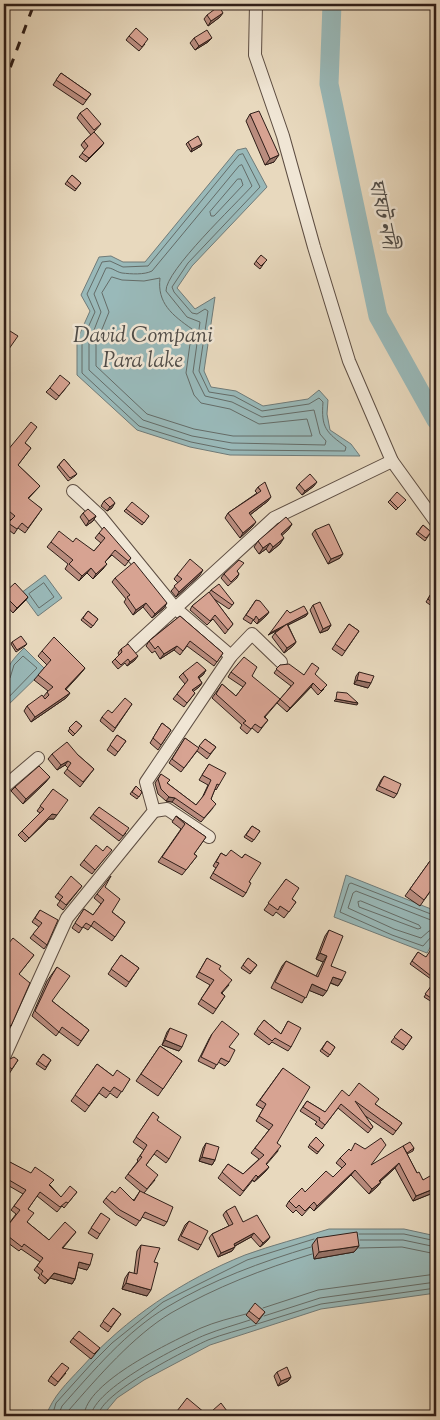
<svg xmlns="http://www.w3.org/2000/svg" width="440" height="1420" font-family="'Sorts Mill Goudy','Noto Serif Bengali',serif">
<style>
.water{fill:#99b9b9;stroke:#6f7b79}
.lines{fill:none;stroke-linecap:round;stroke-linejoin:round}
.shore{stroke:#646c68;stroke-width:1}
.river{stroke:#99b9b9;stroke-width:19}
.minor-casing{stroke:#5d4d42;stroke-width:14}
.minor{stroke:#f0e6d5;stroke-width:12}
.rail{stroke:#2f1e18;stroke-width:3;stroke-dasharray:9 9;stroke-linecap:butt}
.wall{fill:#b98c7e;stroke:#2f1e18}
.shaded-wall{fill:#967266;stroke:#2f1e18}
.building{fill:#d7a392;stroke:#2f1e18}
.labels{text-anchor:middle;dominant-baseline:central;stroke-width:5;stroke-linejoin:round;paint-order:stroke}
.water-label{font-size:22px;font-style:italic;fill:#4f4c48;stroke:#f0e6d5}
</style>
<rect width="100%" height="100%" fill="#e8d9be"/>
<filter id="stains"><feTurbulence type="fractalNoise" baseFrequency=".004" numOctaves="4"/><feColorMatrix values="0 0 0 0 .2 0 0 0 0 .09 0 0 0 0 .02 0 0 0 .5 -.17"/></filter>
<radialGradient id="worn" r=".72"><stop offset=".6" stop-color="#630" stop-opacity="0"/><stop offset="1" stop-color="#630" stop-opacity=".3"/></radialGradient>
<!-- water -->
<g class="water">
<path d="M246 148 267 187 192 266 177 288 195 309 215 297 204 371 211 387 236 391 263 406 308 399 319 390 328 400 327 414 330 430 351 444 360 456 230 455 190 447 137 430 77 375V340L90 311 81 295 99 257 111 256 123 262H145L237 150Z"/>
<path d="M45 575 62 598 38 616 21 593Z"/>
<path d="M24 648 45 669 4 709C4 679 1 670 24 648Z"/>
<path d="M346 875 436 911V937L427 953 334 917Z"/>
<path d="M329 1229H404L436 1236V1293L321 1309 210 1345 144 1380 117 1398 102 1416H46C53 1396 67 1383 81 1368 126 1318 183 1280 245 1255 272 1245 301 1238 329 1229Z"/>
</g>
<g class="lines">
<!-- shore -->
<g class="shore">
<path d="M243 154 260 187 188 263 172 287 174 292 192 313 197 314 205 309 208 311 199 371 209 392 234 396 262 411 309 404 319 398 323 402C321 428 326 432 346 447L345 451 231 450 191 442 139 426 82 373V341L95 312 87 294 102 262 110 261 123 267 148 266 239 155Z"/>
<path d="M242 165 252 186C236 204 165 271 166 291L187 317 200 322 193 372 205 396 232 402 262 417 314 410 320 434 326 441 325 445 232 443 192 436 143 420 89 370V343L101 312 94 294 106 268C112 267 116 272 122 273 131 274 144 275 152 271L239 166Z"/>
<path d="M238 179H241L243 185 214 216H211L210 212Z"/>
<path d="M112 277 122 280 144 281 160 278C157 303 172 315 192 329L186 373 194 395 201 403 230 409 259 424 307 419 312 436H233L194 429 147 414 96 366V344L109 312 102 293Z"/>
<path d="M44 583 54 597 39 608 29 594Z"/>
<path d="M4 680 10 678 14 665 23 656 37 668 4 702"/>
<path d="M361 901 419 925 421 928 418 929 359 907 358 902Z"/>
<path d="M436 916 351 883 349 884 340 912 392 935 423 946 431 937 436 936"/>
<path d="M436 922 356 891 353 893 348 908 394 929 421 938 429 931 436 929"/>
<path d="M359 1234H404L436 1241"/>
<path d="M360 1240H403L436 1247"/>
<path d="M359 1248 402 1247 436 1254"/>
<path d="M263 1308 318 1290 436 1274"/>
<path d="M264 1316 320 1298 436 1282"/>
<path d="M257 1324 321 1304 436 1288"/>
<path d="M52 1416 56 1403 93 1362 112 1343 163 1302 247 1260 314 1239"/>
<path d="M58 1416 62 1406C93 1371 127 1331 167 1307 212 1280 261 1262 311 1247"/>
<path d="M66 1416 69 1410C98 1377 133 1336 171 1313 216 1287 263 1269 312 1254"/>
<path d="M84 1416C85 1382 173 1341 201 1328 215 1322 231 1318 246 1314"/>
<path d="M91 1416C93 1389 181 1345 205 1335 220 1329 235 1325 250 1320"/>
<path d="M98 1416C100 1393 186 1350 208 1340 223 1334 240 1330 256 1325"/>
</g>
<!-- river -->
<path class="river" d="M332 4 329 84 378 316 436 420"/>
<!-- minor casing -->
<g class="minor-casing">
<g id="minor">
<path d="M256 4 255 55 283 136 314 247 349 361 392 461 436 522"/>
<path d="M73 491 100 516 175 608 231 656"/>
<path d="M133 647 274 518 392 461"/>
<path d="M4 787 38 758"/>
<path d="M154 811 167 809 209 837"/>
<path d="M4 1057 67 918 154 811 146 782 231 656 252 634 281 662"/>
</g>
</g>
<!-- minor -->
<use href="#minor" class="minor"/>
<!-- rail -->
<path class="rail" d="M4 84 34 4"/>
</g>
<!-- wall -->
<g class="wall">
<path d="M207 15 220 17 208 26 204 19Z"/>
<path d="M129 36 145 44 139 51 126 40Z"/>
<path d="M194 38 208 42 195 50 190 43Z"/>
<path d="M61 73 91 94 83 105 53 85Z"/>
<path d="M80 113 101 124 94 132 101 147 86 162 79 157 85 150 81 145 84 141 91 135 77 118Z"/>
<path d="M250 114 274 162 265 165 246 121Z"/>
<path d="M188 142 201 146 191 152 186 144Z"/>
<path d="M72 175 81 183 75 191 65 184Z"/>
<path d="M261 255 265 262 260 269 254 264Z"/>
<path d="M50 388H66L56 400 46 392Z"/>
<path d="M25 443 31 448 18 465 40 486 28 499 42 509 25 533 18 528 14 534 5 527 11 520 4 515V487L5 486 4 485V451H7Z"/>
<path d="M64 459 77 474 75 476 68 481 57 467Z"/>
<path d="M299 484 314 486 302 495 296 488Z"/>
<path d="M258 487 268 501 250 515 253 526 240 538 225 518 228 513 257 493 255 491Z"/>
<path d="M390 500H406L396 510 388 502Z"/>
<path d="M104 501 112 508 107 511 101 506Z"/>
<path d="M126 509 149 516 142 525 124 511Z"/>
<path d="M83 513 96 516 93 521 86 526 80 517Z"/>
<path d="M292 524 288 530 282 535 280 544 269 553 266 549 259 554 254 547 258 541Z"/>
<path d="M423 525 431 532 425 541 416 534Z"/>
<path d="M315 530 340 558 328 564 312 534Z"/>
<path d="M99 533 131 558 125 566 112 555 105 562 103 569 93 579 87 573 79 581 65 569 68 564 47 547 51 542H73L94 551 101 543 95 538Z"/>
<path d="M237 571 239 574 237 578 228 586 221 578 224 574Z"/>
<path d="M177 575H200L176 597 171 591 178 583 174 579Z"/>
<path d="M115 578 164 608 152 618 143 607 133 615 124 602 126 599 112 582Z"/>
<path d="M436 585V609L426 602Z"/>
<path d="M211 590 234 603 229 609 214 599 233 624 225 634 213 619 207 625 190 610 192 606 209 593Z"/>
<path d="M4 593 28 597 25 601 13 613 4 603Z"/>
<path d="M256 600 269 612 266 616 257 624 253 620 251 624 243 619Z"/>
<path d="M313 605 331 625 328 630 320 633 310 610Z"/>
<path d="M88 611 98 619 91 628 81 620Z"/>
<path d="M290 613H308L306 616 288 625 296 642 293 646 284 653 272 637 275 633 281 629 268 635Z"/>
<path d="M180 616 223 653 214 666 187 646 180 655 174 650 160 659 155 651 152 653 146 646 149 641Z"/>
<path d="M349 624 359 631 342 656 332 649Z"/>
<path d="M12 642 27 644 25 646 16 652 11 644Z"/>
<path d="M121 649 135 660 127 666 125 663 118 669 112 662 119 655 118 653Z"/>
<path d="M42 651 85 668 81 673 66 689 70 693 66 698 31 722 24 711 27 706 43 697 48 691 34 680 47 665 38 656Z"/>
<path d="M280 665 304 675 315 674 324 689 318 695 311 687 287 712 277 703 291 686 274 673Z"/>
<path d="M206 670 203 675 199 678 202 683 199 687 193 691 195 693 184 707 173 699 185 684 179 677 183 673Z"/>
<path d="M231 672 252 676 277 703 265 717 268 720 258 733 252 728 247 734 240 728 242 725 212 698 222 684 236 696 243 687 228 677Z"/>
<path d="M359 672 368 688 354 684 356 676Z"/>
<path d="M132 704 113 732 100 721 102 717Z"/>
<path d="M76 721 82 726 73 736 68 731Z"/>
<path d="M162 723 171 730 158 750 150 743Z"/>
<path d="M117 735 126 741 115 756 107 750Z"/>
<path d="M185 738 198 748 205 739 216 747 207 759 197 751 181 772 169 763Z"/>
<path d="M52 754 78 755 94 769 80 787 64 773 68 768 65 765 57 770 48 759Z"/>
<path d="M209 764 219 785 216 790 215 789 211 799 213 808 201 822 172 802 166 801 158 794 155 783 161 774 167 783 196 805 202 798 208 785 199 780Z"/>
<path d="M384 776 397 794 394 798 376 790 381 780Z"/>
<path d="M46 782 23 804 11 791 15 787Z"/>
<path d="M136 786 142 792 137 799 130 794Z"/>
<path d="M53 789 54 819H49L25 842 18 835 40 813 37 811Z"/>
<path d="M99 807 126 833 119 841 90 818Z"/>
<path d="M176 816 206 837 194 854 197 856 182 875 158 862 181 829 172 822Z"/>
<path d="M252 826 260 831 252 842 244 837Z"/>
<path d="M103 851 108 854 92 874 80 865 84 860Z"/>
<path d="M221 853 226 856 242 858 245 854 249 882 246 893 243 897 210 878 216 868 213 866Z"/>
<path d="M430 861 436 883 420 906 405 896Z"/>
<path d="M286 879 292 899 296 902 284 918 276 912 273 916 264 910Z"/>
<path d="M82 886 63 910 57 905 60 901 55 897 58 893Z"/>
<path d="M105 887 112 912 125 922 112 941 91 926 88 930 83 927 79 933 72 928 84 909 93 915 101 904 94 898 97 894Z"/>
<path d="M40 910 47 945 44 949 30 938 39 927 32 922Z"/>
<path d="M329 930 331 966 342 980 338 986 330 983 323 996 309 990 302 1003 271 988 282 966 286 961 316 976 323 962 316 959 325 936Z"/>
<path d="M4 949 34 955 19 974 11 1026 7 1031 4 1028Z"/>
<path d="M418 952 436 980 435 982 410 964Z"/>
<path d="M121 955 139 968 126 987 108 974Z"/>
<path d="M207 958 219 969 229 985 222 993 225 996 213 1014 198 1004 210 985 196 977Z"/>
<path d="M248 958 257 965 250 974 241 968Z"/>
<path d="M57 967 52 1001 89 1030 78 1046 59 1032 56 1036 32 1016 47 981Z"/>
<path d="M432 985 436 996 432 1002 424 997Z"/>
<path d="M264 1020 281 1034 288 1021 291 1047 288 1051 272 1042 269 1045 254 1034Z"/>
<path d="M170 1028 179 1051 162 1045 167 1032Z"/>
<path d="M401 1029 412 1037 403 1050 391 1042Z"/>
<path d="M212 1034 229 1047V1062L225 1066 218 1062 214 1069 198 1061 209 1039Z"/>
<path d="M327 1041 335 1047 328 1057 320 1051Z"/>
<path d="M160 1046 182 1061 158 1096 136 1081Z"/>
<path d="M43 1054 51 1060 45 1070 36 1064Z"/>
<path d="M18 1060 9 1074 4 1070V1062Z"/>
<path d="M97 1064 113 1076 130 1079 117 1098 110 1093 106 1098 99 1093 85 1112 71 1101Z"/>
<path d="M283 1068 277 1143 278 1151 266 1165 269 1167 265 1172 254 1182 253 1180 240 1196 218 1178 228 1164 243 1174 259 1159 251 1153 269 1130 256 1121 263 1109 256 1105Z"/>
<path d="M349 1096 375 1104 402 1123 393 1135 364 1115 373 1127 368 1133 338 1108 322 1129 315 1124 317 1122 300 1111 307 1101 325 1112Z"/>
<path d="M153 1112 157 1120 169 1159 166 1163 154 1154 146 1165 155 1180 144 1193 167 1222 164 1226 142 1217 136 1226 116 1214 103 1202 106 1198 115 1193 134 1200 140 1191 125 1178 138 1161 137 1160 144 1150 133 1142Z"/>
<path d="M316 1137 324 1145 317 1154 308 1147Z"/>
<path d="M206 1143 215 1160 212 1165 199 1161 203 1148Z"/>
<path d="M414 1148 413 1151 407 1154 417 1173 423 1180 436 1188 433 1193 413 1201 395 1168 380 1182H381L377 1187 369 1194 351 1175 314 1211 310 1207 302 1216 296 1210 293 1213 286 1206 289 1201 333 1177 342 1168 336 1163 340 1158 371 1165Z"/>
<path d="M6 1160 50 1185 61 1197 77 1192 64 1208 62 1206 57 1212 37 1196 28 1209 27 1222 49 1240 76 1232 63 1248 87 1270 78 1267 75 1279 72 1284 50 1278 45 1284 38 1278 40 1275 34 1270 40 1262 21 1249 19 1251 4 1240V1228L5 1229 16 1214 11 1210 23 1194 4 1183V1163Z"/>
<path d="M436 1198V1208L433 1203Z"/>
<path d="M226 1211 243 1222 270 1237 267 1241 260 1247 251 1237 235 1246 232 1251 218 1257 209 1238 212 1234 229 1226 223 1215Z"/>
<path d="M101 1213 100 1234 97 1239 88 1233Z"/>
<path d="M189 1221 201 1245 198 1250 178 1240 185 1225Z"/>
<path d="M317 1238 359 1246 354 1252 314 1259 312 1245Z"/>
<path d="M141 1245 154 1262 147 1296 122 1289 125 1278 129 1272 134 1274 137 1251Z"/>
<path d="M113 1308 121 1314 108 1332 100 1326Z"/>
<path d="M249 1311 265 1312 256 1324 246 1315Z"/>
<path d="M73 1338 100 1348 91 1359 70 1342Z"/>
<path d="M277 1372 291 1377 288 1381 278 1386 274 1376Z"/>
<path d="M66 1373 55 1386 48 1381 51 1376Z"/>
<path d="M177 1411 203 1416H173Z"/>
<path d="M212 1411H227L221 1416H213L210 1413Z"/>
</g>
<!-- shaded-wall -->
<g class="shaded-wall">
<path d="M223 13 220 17 208 26 211 21Z"/>
<path d="M212 38 208 42 195 50 199 46Z"/>
<path d="M104 143 101 147 86 162 89 158Z"/>
<path d="M202 144 201 146 191 152 192 149Z"/>
<path d="M279 155 274 162 265 165 270 159Z"/>
<path d="M317 482 314 486 302 495 305 491Z"/>
<path d="M271 497 268 501 246 518 249 513Z"/>
<path d="M115 503 112 508 107 511 110 507Z"/>
<path d="M96 516 93 521 86 526 89 521Z"/>
<path d="M256 522 253 526 240 538 243 533Z"/>
<path d="M292 524 288 530 277 540 281 534Z"/>
<path d="M284 538 280 544 269 553 273 547Z"/>
<path d="M270 543 266 549 259 554 263 548Z"/>
<path d="M343 554 340 558 328 564 331 559Z"/>
<path d="M107 564 103 569 93 579 96 574Z"/>
<path d="M91 568 87 573 79 581 82 576Z"/>
<path d="M203 570 200 575 176 597 179 592Z"/>
<path d="M28 597 25 601 13 613 17 608Z"/>
<path d="M146 603 143 607 133 615 136 610Z"/>
<path d="M167 603 164 608 152 618 155 614Z"/>
<path d="M269 612 266 616 257 624 259 620Z"/>
<path d="M308 613 306 616 268 635 270 633Z"/>
<path d="M331 625 328 630 320 633 323 629Z"/>
<path d="M296 642 293 646 284 653 287 648Z"/>
<path d="M177 646 174 650 160 659 164 654Z"/>
<path d="M138 656 135 660 127 666 130 662Z"/>
<path d="M85 668 81 673 62 694 65 689Z"/>
<path d="M206 670 203 675 194 681 198 677Z"/>
<path d="M357 680 371 683 368 688 354 684Z"/>
<path d="M202 683 199 687 189 695 192 690Z"/>
<path d="M313 683 311 687 287 712 290 708Z"/>
<path d="M70 693 66 698 31 722 35 717Z"/>
<path d="M336 699 358 703 357 705 334 701Z"/>
<path d="M68 761 65 765 57 770 61 765Z"/>
<path d="M50 777 46 782 23 804 26 799Z"/>
<path d="M169 797 175 798 172 802 166 801Z"/>
<path d="M52 814 57 815 54 819H49L25 842 29 838Z"/>
<path d="M320 953 327 956 323 962 316 959Z"/>
<path d="M333 977 342 980 338 986 329 982Z"/>
<path d="M312 984 327 991 323 996 308 990Z"/>
<path d="M165 1040 182 1047 179 1051 162 1045Z"/>
<path d="M202 1157 215 1160 212 1165 199 1161Z"/>
<path d="M399 1163 395 1168 376 1185 379 1181Z"/>
<path d="M269 1167 265 1172 254 1182 258 1177Z"/>
<path d="M355 1170 351 1175 314 1211 317 1206Z"/>
<path d="M381 1182 377 1187 369 1194 372 1189Z"/>
<path d="M436 1188 433 1193 413 1201 416 1196Z"/>
<path d="M254 1233 251 1237 231 1248 234 1244Z"/>
<path d="M270 1237 267 1241 260 1247 263 1243Z"/>
<path d="M359 1246 354 1252 314 1259 319 1252Z"/>
<path d="M235 1247 232 1251 218 1257 221 1253Z"/>
<path d="M79 1262 90 1265 87 1270 76 1267Z"/>
<path d="M54 1273 75 1279 72 1284 50 1278 45 1284Z"/>
<path d="M126 1283 151 1290 147 1296 122 1289Z"/>
<path d="M291 1377 288 1381 278 1386 281 1381Z"/>
</g>
<!-- building -->
<g class="building">
<path d="M219 6 223 13 211 21 207 15Z"/>
<path d="M136 28 148 39 142 47 129 36Z"/>
<path d="M207 30 212 38 199 46 194 38Z"/>
<path d="M61 73 91 94 86 100 56 80Z"/>
<path d="M87 108 101 124 94 130 80 113Z"/>
<path d="M259 111 279 155 270 159 250 114Z"/>
<path d="M94 132 104 143 89 158 82 153 88 146 84 141Z"/>
<path d="M198 136 202 144 192 149 188 142Z"/>
<path d="M72 175 81 183 76 189 67 181Z"/>
<path d="M261 255 267 260 261 266 256 261Z"/>
<path d="M10 331 18 336 4 356V342Z"/>
<path d="M60 375 70 383 59 396 50 388Z"/>
<path d="M31 422 37 427 25 443 31 448 18 465 40 486 28 498 42 509 28 528 22 523 17 529 8 523 15 516 4 507V487L9 482 4 478V451L6 449 7 451Z"/>
<path d="M64 459 77 474 70 478 59 465Z"/>
<path d="M310 474 317 482 305 491 299 484Z"/>
<path d="M265 482 271 497 249 513 256 522 243 533 228 513 261 491 258 487Z"/>
<path d="M397 492 406 500 398 508 390 500Z"/>
<path d="M110 497 115 503 110 507 104 501Z"/>
<path d="M132 502 149 516 144 523 126 509Z"/>
<path d="M88 509 96 516 89 521 83 513Z"/>
<path d="M286 517 292 524 281 534 284 538 273 547 270 543 263 548 258 541Z"/>
<path d="M329 524 343 554 331 559 315 530Z"/>
<path d="M423 525 431 532 426 538 418 532Z"/>
<path d="M104 527 131 558 128 561 115 550 105 562 107 564 96 574 91 568 82 576 69 564 73 560 51 542 59 531 73 542 76 538 94 551 105 538 99 533Z"/>
<path d="M190 559 203 570 179 592 174 586 182 579 177 575Z"/>
<path d="M239 560 244 563 237 571 239 574 231 582 224 574Z"/>
<path d="M134 562 167 603 155 614 146 603 136 610 127 597 130 595 115 578Z"/>
<path d="M15 583 28 597 17 608 4 595V593Z"/>
<path d="M219 584 234 603 232 605 211 590Z"/>
<path d="M436 585V606L428 599Z"/>
<path d="M209 592 233 624 228 630 215 615 210 621 192 606Z"/>
<path d="M256 600 260 601 269 612 259 620 256 616 254 620 246 615Z"/>
<path d="M320 602 331 625 323 629 313 605Z"/>
<path d="M304 606 308 613 270 633 287 610 290 613Z"/>
<path d="M88 611 98 619 93 626 83 618Z"/>
<path d="M180 616 223 653 217 662 190 641 183 651 177 646 164 654 158 646 155 649 149 641Z"/>
<path d="M287 624 296 642 287 648 275 633Z"/>
<path d="M349 624 359 631 345 651 335 644Z"/>
<path d="M21 636 27 644 17 650 12 642Z"/>
<path d="M54 637 85 668 65 689 70 693 35 717 27 706 42 695 45 699 49 695 47 692 53 687 38 675 51 660 42 651Z"/>
<path d="M128 644 138 656 130 662 128 659 121 665 115 659 122 652 121 649Z"/>
<path d="M244 657 257 667 252 676 280 699 264 717 268 720 261 728 255 724 251 729 243 723 246 721 216 694 222 684 236 696 246 683 231 672Z"/>
<path d="M197 662 206 670 198 677 202 683 192 690 195 693 187 703 177 694 188 680 183 673Z"/>
<path d="M312 663 319 668 315 674 327 685 321 691 313 683 290 708 280 699 294 683 276 669 280 665 289 664 304 675Z"/>
<path d="M359 672 374 676 371 683 357 680Z"/>
<path d="M337 692 347 693 358 703 336 699Z"/>
<path d="M125 698 132 704 115 728 102 717 108 710 112 713Z"/>
<path d="M76 721 82 726 75 734 69 728Z"/>
<path d="M162 723 171 730 161 745 153 738Z"/>
<path d="M117 735 126 741 118 752 110 745Z"/>
<path d="M185 738 199 748 184 768 172 759Z"/>
<path d="M205 739 216 747 210 754 199 746Z"/>
<path d="M67 742 78 755 94 769 83 782 67 769 71 763 68 761 61 765 52 754Z"/>
<path d="M209 764 226 773 219 785 217 784 211 799 216 804 204 818 175 798 169 797 161 789 158 779 161 774 170 780 167 783 196 805 204 795 211 780 202 775Z"/>
<path d="M39 766 50 777 26 799 15 787Z"/>
<path d="M384 776 401 784 397 794 379 786Z"/>
<path d="M136 786 142 792 139 797 132 792Z"/>
<path d="M53 789 68 800 57 815 52 814 29 838 22 831 44 809 40 806Z"/>
<path d="M99 807 129 828 123 836 93 814Z"/>
<path d="M176 816 206 837 194 854 197 856 186 870 162 857 185 824Z"/>
<path d="M252 826 260 831 254 840 246 835Z"/>
<path d="M96 845 103 851 107 846 112 850 95 870 84 860Z"/>
<path d="M231 850 242 858 245 854 261 863 249 882 251 883 246 893 213 873 219 863 216 862 221 853 226 856Z"/>
<path d="M430 861 436 865V883L424 900 410 889Z"/>
<path d="M71 876 82 886 66 905 60 900 63 897 58 893Z"/>
<path d="M111 876 105 887 120 899 112 912 125 922 115 937 94 921 91 926 86 923 82 928 75 923 84 909 93 915 104 900 97 894Z"/>
<path d="M286 879 299 888 292 899 296 902 289 912 280 906 278 910 268 903Z"/>
<path d="M40 910 58 920 47 945 33 934 42 923 35 918Z"/>
<path d="M329 930 343 936 331 966 346 972 342 980 333 977 327 991 312 984 306 998 275 982 286 961 318 977 327 956 320 953Z"/>
<path d="M13 938 34 955 19 974 30 983 11 1026 4 1020V949Z"/>
<path d="M436 942V980L412 961 418 952 426 957Z"/>
<path d="M121 955 139 968 129 982 111 969Z"/>
<path d="M207 958 221 966 219 969 232 980 221 993 225 996 216 1009 201 999 214 980 199 972Z"/>
<path d="M248 958 257 965 251 972 243 965Z"/>
<path d="M57 967 70 976 52 1001 89 1030 81 1041 62 1027 59 1032 35 1011 51 977Z"/>
<path d="M432 985 436 988V996L434 1000 425 994Z"/>
<path d="M264 1020 281 1034 288 1021 301 1028 291 1047 275 1038 272 1041 257 1029Z"/>
<path d="M222 1021 239 1034 229 1047 235 1050 229 1062 221 1058 217 1065 201 1057 212 1034Z"/>
<path d="M170 1028 187 1035 182 1047 165 1040Z"/>
<path d="M401 1029 412 1037 406 1046 394 1037Z"/>
<path d="M327 1041 335 1047 330 1055 322 1049Z"/>
<path d="M160 1046 182 1061 163 1089 141 1074Z"/>
<path d="M43 1054 51 1060 46 1067 38 1061Z"/>
<path d="M14 1057 18 1060 12 1069 4 1063V1062Z"/>
<path d="M97 1064 113 1076 117 1070 130 1079 122 1092 114 1087 110 1092 103 1087 89 1106 75 1095Z"/>
<path d="M283 1068 310 1087 277 1143 281 1146 266 1164 269 1167 258 1177 256 1175 243 1191 222 1172 228 1164 243 1174 264 1155 255 1148 273 1125 259 1116 266 1104 260 1100Z"/>
<path d="M359 1083 379 1099 375 1104 402 1123 396 1131 355 1101 373 1127 371 1129 341 1104 325 1125 319 1120 320 1118 303 1107 307 1101 325 1112 342 1090 349 1096Z"/>
<path d="M153 1112 159 1117 157 1120 181 1137 169 1159 157 1150 146 1165 158 1175 147 1189 128 1174 142 1157 140 1156 147 1145 136 1137Z"/>
<path d="M316 1137 324 1145 318 1152 309 1145Z"/>
<path d="M381 1138 386 1145 371 1165 403 1146 417 1173 419 1172 423 1180 430 1176 436 1188 416 1196 399 1163 379 1181 381 1182 372 1189 355 1170 317 1206 314 1202 305 1211 299 1205 296 1208 289 1201 302 1188 305 1192 326 1171 333 1177 346 1164 340 1158 349 1149 351 1151 355 1143 365 1149Z"/>
<path d="M410 1142 414 1148 407 1153 403 1146Z"/>
<path d="M206 1143 219 1147 215 1160 202 1157Z"/>
<path d="M6 1160 31 1173 35 1167 54 1180 49 1185 61 1197 70 1186 77 1192 68 1203 66 1202 60 1207 40 1192 28 1209 34 1213 27 1222 49 1240 65 1222 76 1232 62 1248 93 1254 90 1265 79 1262 75 1279 54 1273 48 1280 41 1274 43 1271 37 1266 43 1258 24 1244 22 1247 4 1233V1228L5 1229 20 1210 14 1206 26 1190 4 1177V1175L7 1169 4 1168V1165Z"/>
<path d="M120 1187 134 1201 140 1191 173 1207 167 1222 145 1212 140 1221 120 1210 106 1198 112 1191 115 1193Z"/>
<path d="M235 1206 243 1222 257 1215 270 1237 263 1243 254 1233 234 1244 235 1247 221 1253 212 1234 233 1224 226 1211Z"/>
<path d="M101 1213 110 1219 100 1234 91 1228Z"/>
<path d="M189 1221 208 1231 201 1245 181 1236Z"/>
<path d="M357 1232 359 1246 319 1252 317 1238Z"/>
<path d="M141 1245 160 1248 154 1262 158 1263 151 1290 126 1283 129 1272 137 1274Z"/>
<path d="M255 1303 265 1312 259 1319 249 1311Z"/>
<path d="M113 1308 121 1314 111 1327 103 1321Z"/>
<path d="M79 1331 100 1348 94 1354 73 1338Z"/>
<path d="M62 1363 69 1368 58 1382 51 1376Z"/>
<path d="M287 1367 291 1377 281 1381 277 1372Z"/>
<path d="M187 1398 205 1413 202 1416H183L177 1411Z"/>
<path d="M221 1403 227 1411 220 1416H216L212 1411Z"/>
<path d="M32 1410 40 1416H27Z"/>
</g>
<g class="labels">
<!-- water labels -->
<g class="water-label">
<text transform="translate(381 214) rotate(78)">ঘাঘট নদী</text>
<text x="143" y="337">David Compani<tspan x="143" dy="25">Para lake</tspan></text>
</g>
</g>
<!-- margin -->
<rect width="440" height="1420" fill="none" stroke="#e8d9be" stroke-width="20"/>
<rect x="5" y="5" width="430" height="1410" fill="none" stroke="#2f1e18" stroke-width="2.5"/>
<rect x="10" y="10" width="420" height="1400" fill="none" stroke="#2f1e18"/>
<rect width="100%" height="100%" filter="url(#stains)"/>
<rect width="100%" height="100%" fill="url(#worn)"/>
</svg>
